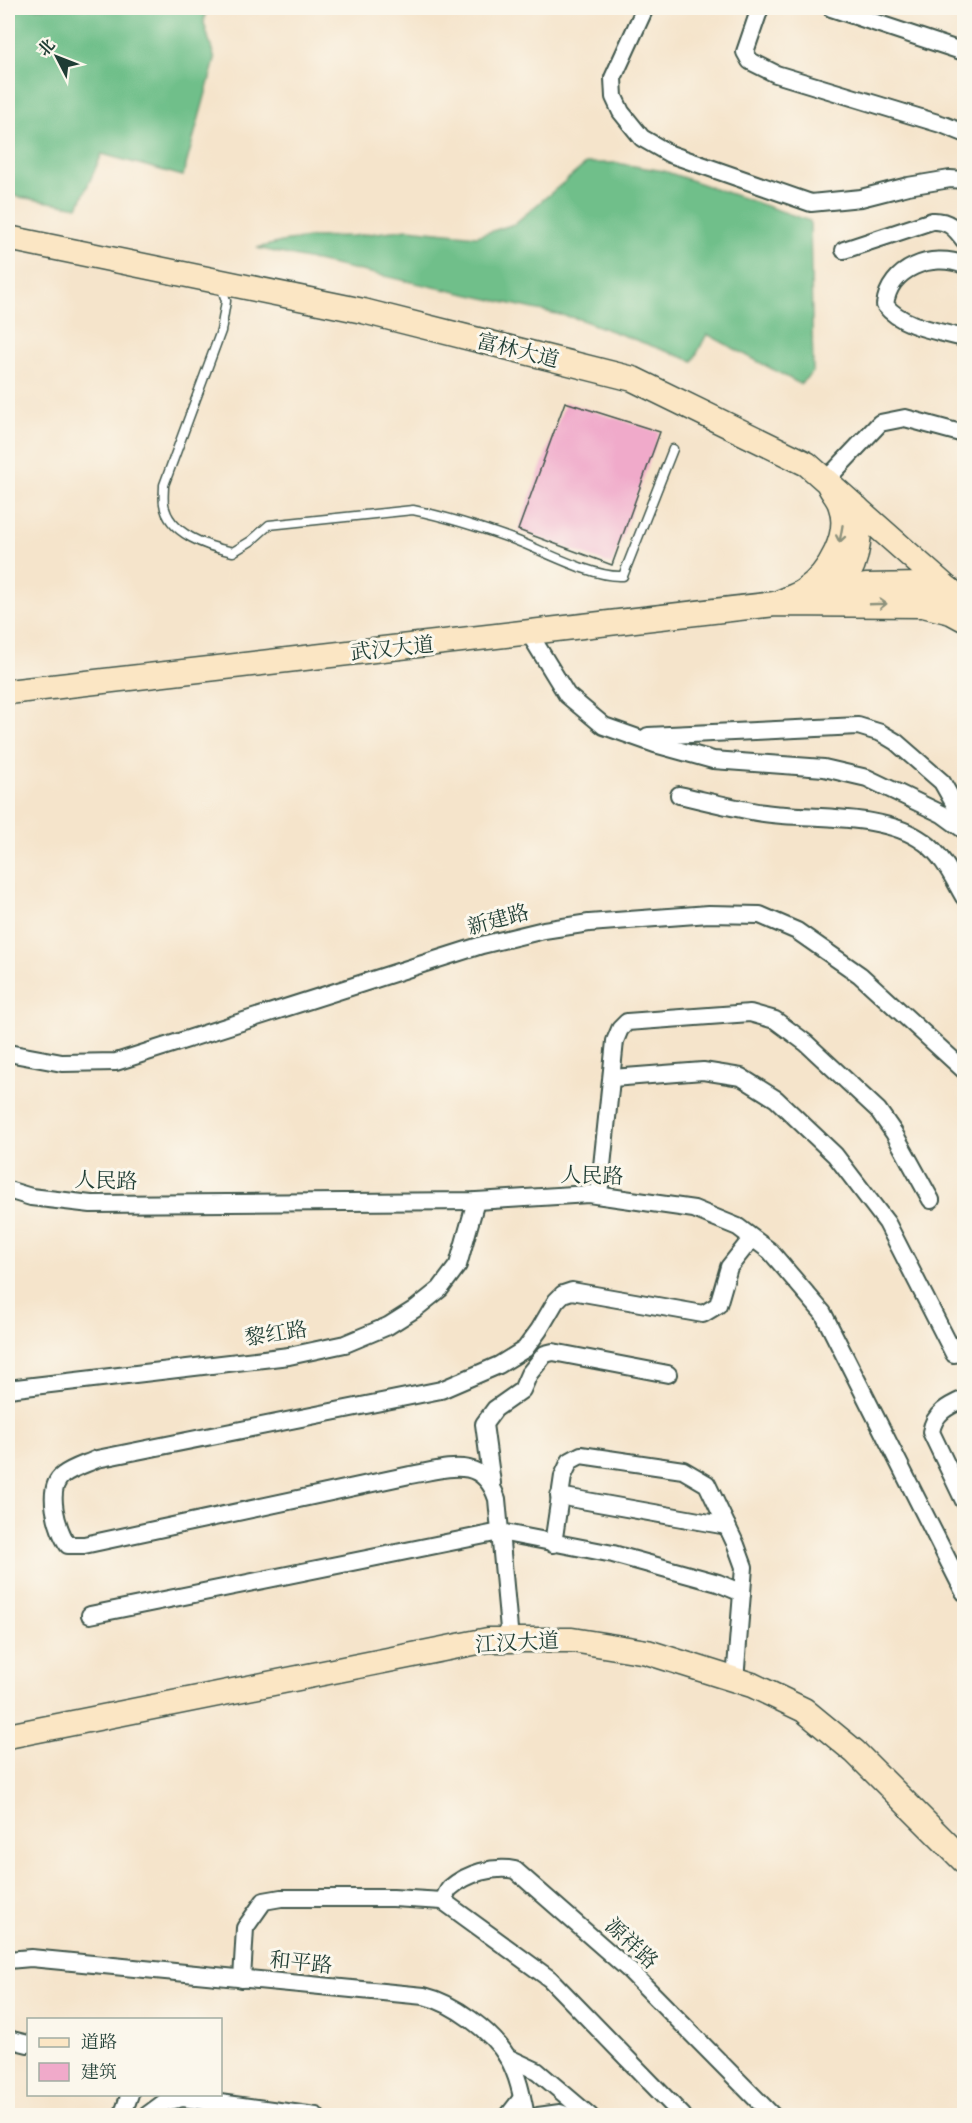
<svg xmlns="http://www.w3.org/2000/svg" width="972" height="2123" font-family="'Gentium Book Plus','Noto Serif SC',serif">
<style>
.forest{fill:#70bf8a;stroke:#487e5f;stroke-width:1.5}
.building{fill:#f0aaca}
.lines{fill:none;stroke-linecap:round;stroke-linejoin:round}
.lane-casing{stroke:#3f564b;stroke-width:11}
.street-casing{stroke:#3f564b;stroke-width:20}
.secondary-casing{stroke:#3f564b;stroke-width:27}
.lane{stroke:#fff;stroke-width:8}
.street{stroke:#fff;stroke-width:16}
.secondary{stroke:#fbe6c4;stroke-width:24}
.oneway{stroke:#8d927c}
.labels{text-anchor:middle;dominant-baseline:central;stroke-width:6;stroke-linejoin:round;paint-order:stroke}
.street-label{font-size:21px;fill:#1f3d34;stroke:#fbf7ec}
</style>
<rect width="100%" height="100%" fill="#fbf7ec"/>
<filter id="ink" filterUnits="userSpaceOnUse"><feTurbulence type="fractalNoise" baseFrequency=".0167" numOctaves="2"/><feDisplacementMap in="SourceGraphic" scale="12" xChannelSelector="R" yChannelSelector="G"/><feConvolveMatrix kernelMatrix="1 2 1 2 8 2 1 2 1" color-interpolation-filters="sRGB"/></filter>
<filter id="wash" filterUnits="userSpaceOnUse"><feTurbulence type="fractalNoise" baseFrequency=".008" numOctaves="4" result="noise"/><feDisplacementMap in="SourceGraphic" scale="24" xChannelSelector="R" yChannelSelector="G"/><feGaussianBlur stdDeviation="1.35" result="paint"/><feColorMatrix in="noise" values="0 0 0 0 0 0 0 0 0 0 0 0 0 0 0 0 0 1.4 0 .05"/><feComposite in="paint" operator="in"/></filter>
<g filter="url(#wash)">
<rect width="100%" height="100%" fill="#f5e4cb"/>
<!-- forest -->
<g class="forest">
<path d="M8 8H206L204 23 215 60 183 176 102 154 78 207 8 195Z"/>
<path d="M587 163H616L664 171 810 221 813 372 800 384 707 334 693 361 579 319 257 248 282 242 315 237 353 236 408 229 477 236 514 224Z"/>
</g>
<g id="blocks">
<!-- building -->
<path class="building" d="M565 402 660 432 612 565 518 530Z"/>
</g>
</g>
<g filter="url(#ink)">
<use href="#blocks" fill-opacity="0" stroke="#3f564b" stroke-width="1.5"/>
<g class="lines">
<!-- lane casing -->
<g class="lane-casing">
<path id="lane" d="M221 285 226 301 221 331 164 485C164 491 163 498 164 504 168 534 209 547 233 552L251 541 269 525 413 510C447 517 482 528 515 540 544 551 593 578 623 576L673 449"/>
</g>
<!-- street casing -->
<g class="street-casing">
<g id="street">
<path d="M645 8 613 78 614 97 621 112 642 138 670 154 811 203 861 198 908 186 950 179 964 180"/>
<path d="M760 8 745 52 750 61 776 74 944 125 964 133"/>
<path d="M831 8 964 52"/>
<path d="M844 250 932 221C948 220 955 228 964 240"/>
<path d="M964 265C932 252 889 268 885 305 902 327 938 331 964 338"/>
<path d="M826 480 880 423 905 418 964 434"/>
<path d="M529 633 567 695 604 726 655 744 713 760 824 768 867 778 942 814 964 830"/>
<path d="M648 736 858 726 881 733 896 742 942 782 964 821"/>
<path d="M679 795C707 801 736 809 764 813 812 820 884 812 924 842 943 855 953 878 964 897"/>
<path d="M8 1053 62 1063 116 1062 482 945 544 930 589 923 709 914 760 915 797 931 860 975 964 1070"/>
<path d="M612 1078 703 1071 741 1077 776 1099 835 1155 887 1223 954 1354"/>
<path d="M8 1190 31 1197 91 1204 476 1201 589 1194 694 1209 738 1227 770 1251 823 1313 964 1592"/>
<path d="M599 1195 615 1041 620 1029 627 1022 750 1013 775 1020 806 1043 878 1110 894 1133 931 1200"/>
<path d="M8 1389 289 1356 345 1344 388 1326 415 1309 440 1289 458 1265 476 1201"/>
<path d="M964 1399C948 1406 934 1413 931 1432L964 1501"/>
<path d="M492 1483 484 1424 495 1409 522 1390 529 1374 545 1354 553 1352 668 1374"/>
<path d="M559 1496 727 1526"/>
<path d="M553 1544 563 1476 570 1461 581 1455 683 1470 707 1484 736 1545 744 1567 742 1593"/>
<path d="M90 1615 500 1532 613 1554 718 1583 742 1593 735 1680"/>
<path d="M510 1640 497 1499C482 1454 447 1469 410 1475L84 1545H68C57 1530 45 1488 63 1475 72 1468 86 1464 97 1459L441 1390 499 1365 525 1349 539 1330 556 1301 563 1294 572 1291 703 1314 718 1305 729 1267 752 1238"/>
<path d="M443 1901C445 1897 447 1891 450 1888 467 1873 493 1866 515 1870L628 1969 773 2116"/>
<path d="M8 1960 31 1958 424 1996C453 2003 492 2031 508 2058 518 2075 522 2096 526 2116"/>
<path d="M242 1979 245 1928 264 1901 281 1898H393L443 1901 550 1979 683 2116"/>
<path d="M8 2039 28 2044"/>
<path d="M507 2057 537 2071 590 2116"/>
<path d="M122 2116 130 2094"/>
<path d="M146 2116 165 2102 183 2098 316 2116"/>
<path d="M508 2116 522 2098"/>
<path d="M538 2116 560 2113 569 2116"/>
</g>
</g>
<!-- secondary casing -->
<g class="secondary-casing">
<g id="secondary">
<path d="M8 238 363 311 633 379 807 464 964 603"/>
<path d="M821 598C830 593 838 589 844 581 859 561 861 531 857 508"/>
<path d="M833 599 866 586 921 585 950 590"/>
<path d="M778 603C787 599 797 596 804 591 829 574 852 534 840 504 838 498 833 493 830 487"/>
<path d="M8 692 775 604 923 605 951 612 964 619"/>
<path d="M8 1736 488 1640H572L647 1652 752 1685 804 1710 855 1752 964 1861"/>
</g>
</g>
<!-- lane -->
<use href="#lane" class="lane"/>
<!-- street -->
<use href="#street" class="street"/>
<!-- secondary -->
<use href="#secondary" class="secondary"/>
</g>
<!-- one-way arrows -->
<defs><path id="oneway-shaft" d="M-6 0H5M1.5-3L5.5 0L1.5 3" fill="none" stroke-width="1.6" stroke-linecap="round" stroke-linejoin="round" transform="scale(1.5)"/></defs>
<g class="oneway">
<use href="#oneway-shaft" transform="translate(841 534) rotate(100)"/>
<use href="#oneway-shaft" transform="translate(878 604) rotate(-2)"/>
</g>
</g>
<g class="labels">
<!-- street labels -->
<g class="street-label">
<text transform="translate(518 350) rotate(14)">富林大道</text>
<text transform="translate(392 648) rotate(-6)">武汉大道</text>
<text transform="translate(498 919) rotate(-15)">新建路</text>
<text transform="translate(592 1175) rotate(2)">人民路</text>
<text transform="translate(106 1180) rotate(2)">人民路</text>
<text transform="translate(276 1333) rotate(-9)">黎红路</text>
<text transform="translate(517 1642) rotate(-3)">江汉大道</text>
<text transform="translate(632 1943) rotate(43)">源祥路</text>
<text transform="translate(301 1962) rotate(6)">和平路</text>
</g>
</g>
<!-- margin -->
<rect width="972" height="2123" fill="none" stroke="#fbf7ec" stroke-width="30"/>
<!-- legend -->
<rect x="27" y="2018" width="195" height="78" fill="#fbf7ec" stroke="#a3ada2" stroke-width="1.5"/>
<rect x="39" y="2038" width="30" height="9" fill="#fbe6c4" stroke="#a3ada2" stroke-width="1.5"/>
<text x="81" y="2048" font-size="18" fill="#1f3d34">道路</text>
<rect x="39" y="2063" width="30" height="18" fill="#f0aaca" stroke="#a3ada2" stroke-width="1.5"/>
<text x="81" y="2078" font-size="18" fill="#1f3d34">建筑</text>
<!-- north arrow -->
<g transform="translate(57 57) rotate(312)" stroke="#fbf7ec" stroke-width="4.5" paint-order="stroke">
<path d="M0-4.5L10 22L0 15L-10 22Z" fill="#1f3d34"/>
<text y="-9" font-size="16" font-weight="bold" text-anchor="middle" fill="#1f3d34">北</text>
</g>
</svg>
